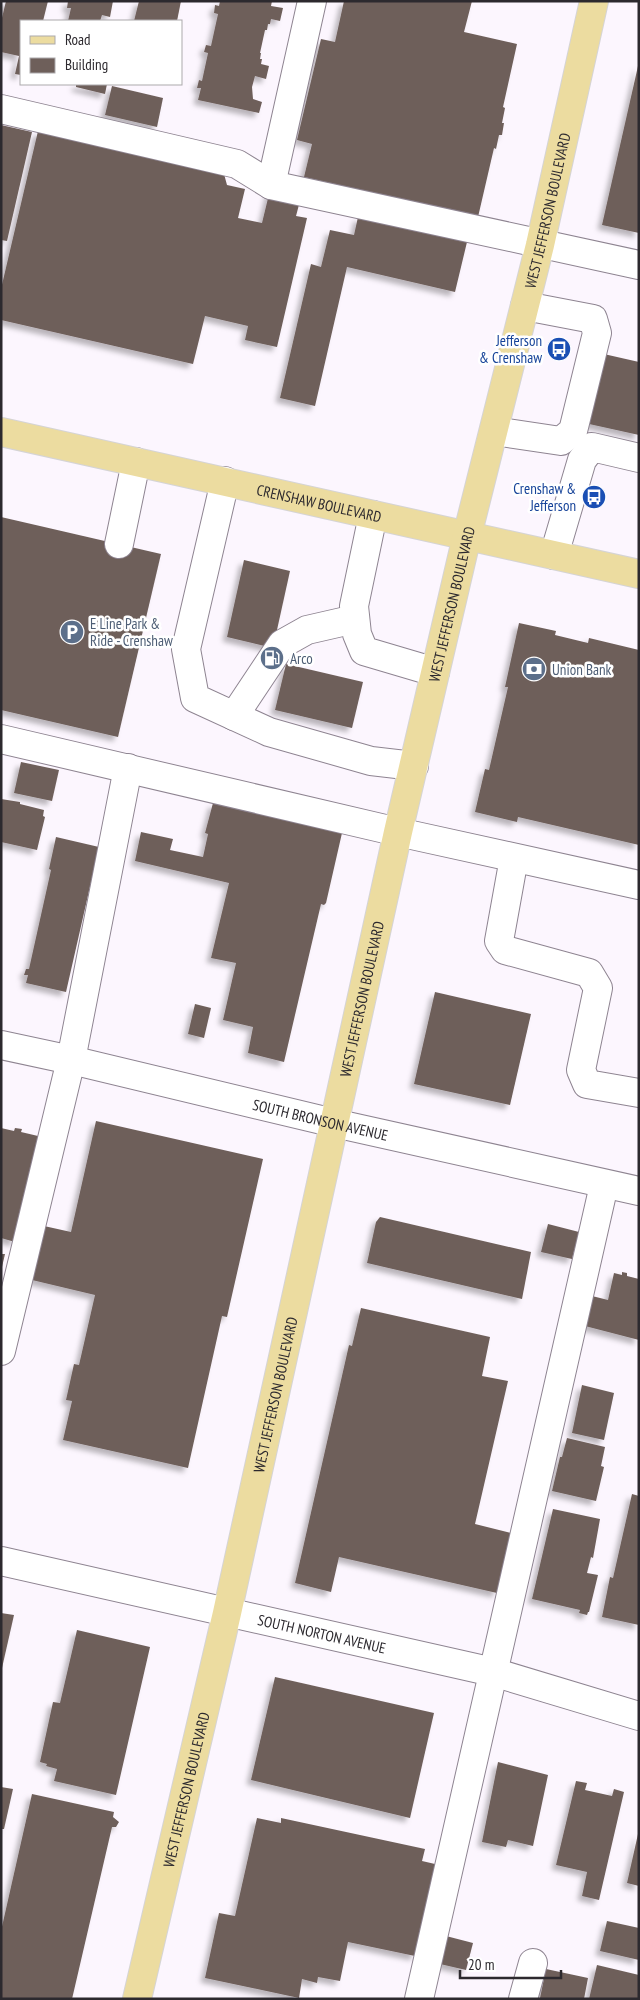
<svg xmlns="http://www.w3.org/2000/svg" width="640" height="2000" font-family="'PT Sans Narrow',sans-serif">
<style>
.building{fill:#6e5f5a;filter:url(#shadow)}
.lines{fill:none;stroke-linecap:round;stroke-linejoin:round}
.minor-casing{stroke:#8e8491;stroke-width:30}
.major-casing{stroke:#d5d4d5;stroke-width:30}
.minor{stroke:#fff;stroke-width:28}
.major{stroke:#ecdca0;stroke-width:28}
.labels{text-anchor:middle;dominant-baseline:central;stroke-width:5;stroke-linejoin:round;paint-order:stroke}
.street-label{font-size:15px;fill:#2c292e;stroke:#fff}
.transit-label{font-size:15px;fill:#164399;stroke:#fff;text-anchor:end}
.service-label{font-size:15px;fill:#4e5e75;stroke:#fff;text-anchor:start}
</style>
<defs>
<filter id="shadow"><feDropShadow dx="-4.5" dy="4.5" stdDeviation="2.5" flood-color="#0004"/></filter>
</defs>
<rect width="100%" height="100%" fill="#fcf6fe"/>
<!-- building -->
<g class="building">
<path d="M6 1H48L43 21H21V75L15 74 19 56 1 52V22Z"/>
<path d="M68 1H113L110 17 102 15 100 21H68L71 8H67Z"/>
<path d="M139 1H181L177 21H134Z"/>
<path d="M220 1H272L271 6 283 8 280 21 271 19 270 24H268L267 30H265L260 53H261L260 59H262L261 64 269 66 266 79 255 76 252 87 253 99 262 102 259 113 198 100 201 88H197L199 80 202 81 208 53 204 52 206 45 211 46 218 14 214 13 215 5 219 6Z"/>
<path d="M344 1H472L464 32 517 44 503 107 505 108 502 123H504L502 135H499L496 149 494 148 478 217 304 177 312 144 297 140 321 39 335 42Z"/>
<path d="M638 66H639V233L602 225Z"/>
<path d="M76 84H107L105 94 76 87Z"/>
<path d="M112 86 163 98 157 127 105 115Z"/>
<path d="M1 125 32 132 7 241 1 240Z"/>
<path d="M38 131 224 174 227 185 245 189 238 218 262 223 270 190 301 197 296 216 307 218 277 347 245 340 248 326 205 316 193 364 1 320V289Z"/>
<path d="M358 217 467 242 455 292 347 267 315 406 280 398 311 264 321 267 330 230 354 235Z"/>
<path d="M595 352 639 362V435L580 422Z"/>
<path d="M1 517 161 554 118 737 1 710Z"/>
<path d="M244 560 290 571 273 648 227 637Z"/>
<path d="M519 623 556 631 555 635 588 643 589 638 639 650V845L518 817 517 822 475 812 485 769 489 770 508 687H505Z"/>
<path d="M286 664 363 682 352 728 275 710Z"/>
<path d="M21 762 59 770 52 801 14 793Z"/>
<path d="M1 799 20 802V804L44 810 43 816 45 817 37 850 1 842Z"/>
<path d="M213 803 342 833 326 903 324 905 321 904 284 1062 248 1053 253 1027 223 1020 236 963 211 958 229 883 135 861 141 832 173 839 170 850 203 857 208 834 205 833Z"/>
<path d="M56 837 99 847 66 992 26 983 28 975H24L26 969H29L51 870 49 869Z"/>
<path d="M435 992 531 1014 510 1105 414 1084Z"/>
<path d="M195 1004 211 1008 204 1038 188 1034Z"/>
<path d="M96 1121 263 1159 227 1317 222 1316 188 1468 63 1440 72 1401 66 1400 74 1364 79 1365 95 1295 32 1280 44 1226 71 1232Z"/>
<path d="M1 1128 14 1131 15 1128 22 1129 21 1132 38 1136 15 1242 1 1238Z"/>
<path d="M380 1217 531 1252 522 1299 367 1263 376 1222Z"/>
<path d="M548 1224 579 1232 572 1259 541 1252Z"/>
<path d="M1 1254H5L2 1267H1Z"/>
<path d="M622 1272 627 1273V1276L639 1279V1340L585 1326 592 1296 608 1300 614 1273 622 1275Z"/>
<path d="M361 1308 490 1337 482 1376 508 1381 475 1524 511 1533 497 1593 339 1557 331 1592 295 1583 349 1345 352 1346Z"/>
<path d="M582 1385 614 1393 604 1440 572 1433Z"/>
<path d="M567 1438 605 1447 601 1466 604 1467 596 1501 552 1491 560 1457H562Z"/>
<path d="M632 1494 639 1496V1625L602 1617 610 1577 613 1578Z"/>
<path d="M553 1509 600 1519 593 1558 591 1557 587 1573 598 1575 589 1612H588L587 1615 579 1613 580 1610 532 1599Z"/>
<path d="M1 1613 14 1615 2 1668H1Z"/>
<path d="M77 1630 150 1647 116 1795 54 1781 57 1769 46 1766 47 1764 40 1762 53 1702 60 1703Z"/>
<path d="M275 1677 434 1713 410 1818 251 1780Z"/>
<path d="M498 1762 548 1775 533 1846 508 1840 506 1847 482 1842Z"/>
<path d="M576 1781 587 1783 585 1790 612 1796 614 1789 624 1792 599 1900 582 1896 587 1872 556 1865Z"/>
<path d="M1 1787 13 1789 4 1829H1Z"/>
<path d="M32 1794 114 1812 113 1817 119 1822 116 1827H112L72 1999H1V1931Z"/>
<path d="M257 1818 281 1823V1818L425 1849 422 1861 435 1864 415 1956 348 1942 340 1981 318 1977 317 1983 302 1979 299 1998 205 1978 219 1913 235 1916Z"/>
<path d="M638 1834H639V1886L627 1883Z"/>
<path d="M607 1921 639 1928V1960L600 1951Z"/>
<path d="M446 1936 473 1943 466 1970 440 1964Z"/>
<path d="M597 1965 639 1975V1999H589Z"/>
<path d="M546 1969 588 1978 584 1999H535V1997L540 1998Z"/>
</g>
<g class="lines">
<!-- minor casing -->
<g class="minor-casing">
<g id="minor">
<path d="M1 109 237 164 271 185 639 265"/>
<path d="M271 185 312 1"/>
<path d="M494 431 561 441 573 431 597 333 593 319 525 306"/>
<path d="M225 481 186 649 195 698 269 732 371 761 414 766"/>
<path d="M373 515 354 606 357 634 364 651 435 672"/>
<path d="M119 544 136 462"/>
<path d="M554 555 582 460 592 447 639 458"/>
<path d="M234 716 282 644 307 630 355 619"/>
<path d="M1 739 398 832 639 885"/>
<path d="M514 858 499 941 505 950 589 973 598 988 581 1070 587 1084 639 1093"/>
<path id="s1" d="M1 1045 71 1060 334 1123 639 1191"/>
<path d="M1 1351 71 1060 128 768"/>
<path id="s2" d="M1 1561 493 1672 639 1716"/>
<path d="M419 1999 604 1185"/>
<path d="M523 1999 533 1963"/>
</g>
</g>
<!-- major casing -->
<g class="major-casing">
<g id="major">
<path id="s3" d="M1 432 639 574"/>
<path id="s4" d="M137 1999 227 1613 398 832 467 536 540 245 594 1"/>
</g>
</g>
<!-- minor -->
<use href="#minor" class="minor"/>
<!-- major -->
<use href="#major" class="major"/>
</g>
<!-- icons -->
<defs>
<g id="bus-disc" transform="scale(1.25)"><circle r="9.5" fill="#1a4fb4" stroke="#fff"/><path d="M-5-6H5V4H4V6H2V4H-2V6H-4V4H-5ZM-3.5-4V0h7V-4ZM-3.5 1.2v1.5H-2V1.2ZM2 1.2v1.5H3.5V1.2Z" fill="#fff"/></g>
<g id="parking-disc" transform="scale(1.25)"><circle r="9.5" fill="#5c6f8a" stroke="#fff"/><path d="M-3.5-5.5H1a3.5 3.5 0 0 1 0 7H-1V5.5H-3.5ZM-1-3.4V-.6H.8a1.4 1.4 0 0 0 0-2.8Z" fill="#fff"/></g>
<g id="fuel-disc" transform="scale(1.25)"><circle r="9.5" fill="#5c6f8a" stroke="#fff"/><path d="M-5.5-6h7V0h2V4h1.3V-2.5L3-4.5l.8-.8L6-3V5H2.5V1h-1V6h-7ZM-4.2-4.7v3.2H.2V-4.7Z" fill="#fff"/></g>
<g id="bank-disc" transform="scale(1.25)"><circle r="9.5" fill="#5c6f8a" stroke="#fff"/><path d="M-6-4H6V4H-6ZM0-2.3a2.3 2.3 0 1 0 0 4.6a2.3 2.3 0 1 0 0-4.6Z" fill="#fff"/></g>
</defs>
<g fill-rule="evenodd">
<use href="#bus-disc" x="559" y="349"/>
<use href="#bus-disc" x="594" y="497"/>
<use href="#parking-disc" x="72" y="632"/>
<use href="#fuel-disc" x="272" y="658"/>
<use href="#bank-disc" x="534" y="669"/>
</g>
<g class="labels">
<!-- street labels -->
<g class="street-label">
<text stroke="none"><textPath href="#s4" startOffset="1835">WEST JEFFERSON BOULEVARD</textPath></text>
<text stroke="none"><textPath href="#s3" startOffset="326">CRENSHAW BOULEVARD</textPath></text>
<text stroke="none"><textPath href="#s4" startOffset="1430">WEST JEFFERSON BOULEVARD</textPath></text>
<text stroke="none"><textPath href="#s4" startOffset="1025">WEST JEFFERSON BOULEVARD</textPath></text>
<text stroke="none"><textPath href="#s1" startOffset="328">SOUTH BRONSON AVENUE</textPath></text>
<text stroke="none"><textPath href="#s4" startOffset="620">WEST JEFFERSON BOULEVARD</textPath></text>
<text stroke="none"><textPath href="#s2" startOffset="329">SOUTH NORTON AVENUE</textPath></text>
<text stroke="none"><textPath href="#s4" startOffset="215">WEST JEFFERSON BOULEVARD</textPath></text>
</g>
<!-- transit labels -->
<g class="transit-label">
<text x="542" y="340">Jefferson<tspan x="542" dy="17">&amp; Crenshaw</tspan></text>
<text x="576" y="488">Crenshaw &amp;<tspan x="576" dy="17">Jefferson</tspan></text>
</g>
<!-- service labels -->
<g class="service-label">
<text x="90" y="623">E Line Park &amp;<tspan x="90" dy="17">Ride - Crenshaw</tspan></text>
<text x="290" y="658">Arco</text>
<text x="552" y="669">Union Bank</text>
</g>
</g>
<!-- border -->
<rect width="640" height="2000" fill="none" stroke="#2c292e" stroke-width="5"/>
<!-- legend -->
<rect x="20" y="20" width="162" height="65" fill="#ffffff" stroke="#aba9ab"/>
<rect x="30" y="36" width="25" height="8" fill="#ecdca0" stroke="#aba9ab"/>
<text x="65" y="45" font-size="15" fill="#2c292e">Road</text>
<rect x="30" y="58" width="25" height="15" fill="#6e5f5a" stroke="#aba9ab"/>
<text x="65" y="70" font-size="15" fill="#2c292e">Building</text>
<!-- scale -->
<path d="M460 1970v8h101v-8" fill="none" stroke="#2c292e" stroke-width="2.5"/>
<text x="468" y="1970" font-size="15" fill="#2c292e" stroke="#ffffff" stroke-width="4" paint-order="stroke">20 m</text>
</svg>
